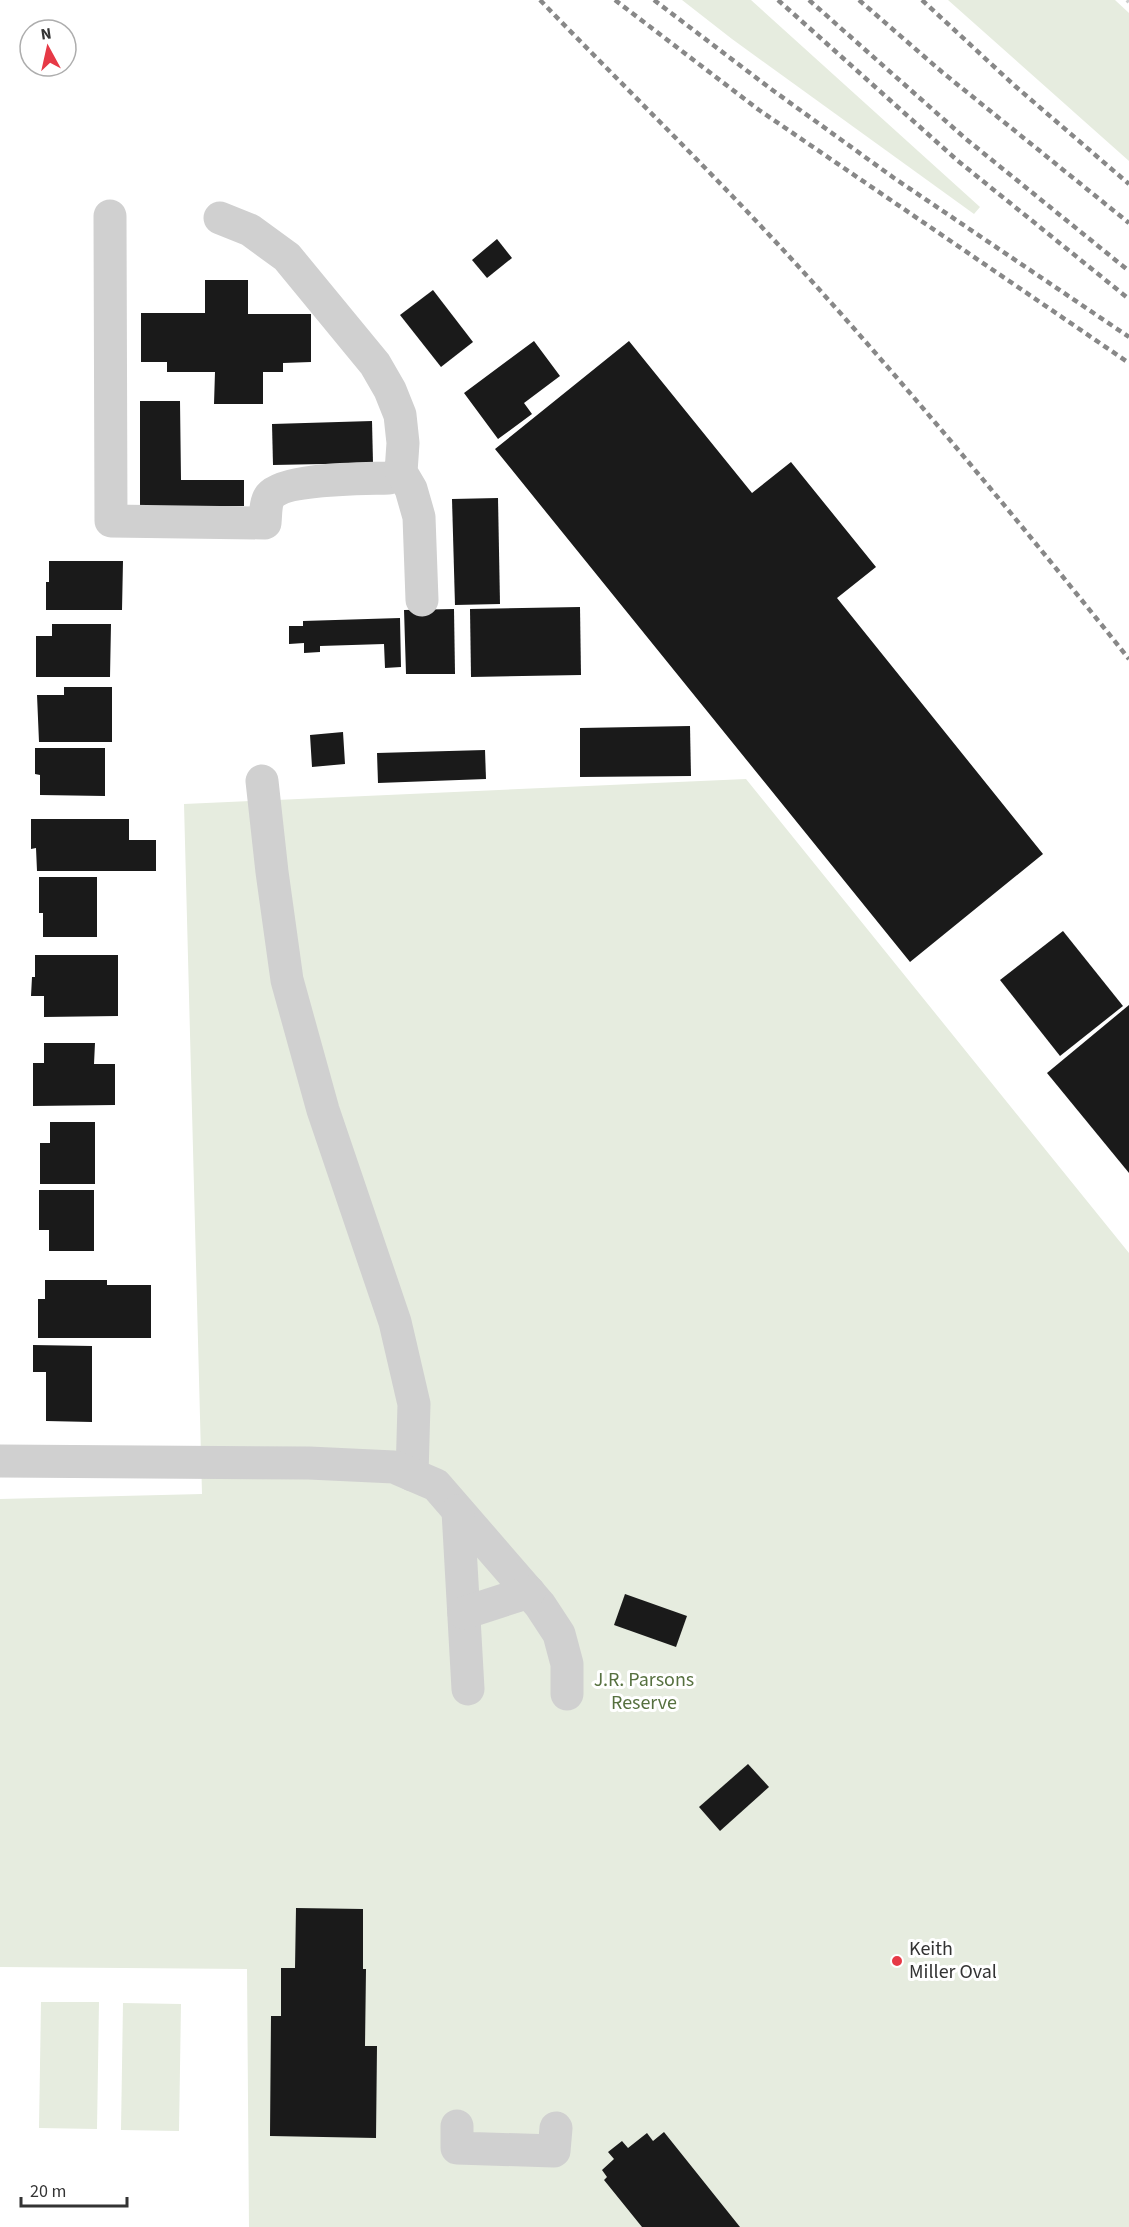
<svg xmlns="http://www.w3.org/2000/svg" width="1129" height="2227" font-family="'Source Sans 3',sans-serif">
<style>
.green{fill:#e6ecdf}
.building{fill:#1a1a1a}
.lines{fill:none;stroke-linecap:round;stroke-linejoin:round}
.path{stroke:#cdcdcd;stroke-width:4;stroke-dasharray:3 3;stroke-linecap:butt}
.minor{stroke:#d0d0d0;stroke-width:33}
.rail{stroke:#888;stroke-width:4.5;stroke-dasharray:6 4.5;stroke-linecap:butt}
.poi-dot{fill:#e63946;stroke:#fff;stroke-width:2}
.labels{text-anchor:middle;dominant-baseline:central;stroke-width:6;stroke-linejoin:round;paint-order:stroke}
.park-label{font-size:20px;fill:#56703f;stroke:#fff}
.poi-label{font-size:20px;fill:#333;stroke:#fff;text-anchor:start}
</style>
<rect width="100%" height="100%" fill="#fff"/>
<!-- green -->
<g class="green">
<path d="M682 0H751L980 207 974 214 732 39Z"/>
<path d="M948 0H1115L1129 13V161Z"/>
<path d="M746 779 1129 1253V2227H249L247 1969 0 1967V1499L202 1494 184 804Z"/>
<path d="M41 2002H99L97 2129 39 2128Z"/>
<path d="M123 2003 181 2004 179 2131 121 2130Z"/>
</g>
<!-- building -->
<g class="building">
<path d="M497 239 512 258 487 278 472 260Z"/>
<path d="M205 280H248V314H311V362L283 363V372H263V404H214L215 372H167V362H141V313H205Z"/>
<path d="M433 290 473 342 441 367 400 315Z"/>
<path d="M534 341 560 376 524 403 532 414 498 439 464 393Z"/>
<path d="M629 341 752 493 791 462 876 567 837 598 1043 854 910 962 495 449Z"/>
<path d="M140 401H180L181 480H244V506L140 507Z"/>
<path d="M372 421 373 463 273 465 272 424Z"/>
<path d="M498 498 500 604 455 605 452 499Z"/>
<path d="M49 561H123L122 610H46V582H49Z"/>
<path d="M580 607 581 675 471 677 470 609Z"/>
<path d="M454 609 455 674H406L404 610Z"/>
<path d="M400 618 401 667 385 668 384 644 320 646V652L304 653V643L289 644V626H303V621Z"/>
<path d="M52 624H111L110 677H36V636H52Z"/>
<path d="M64 687H112V742H39L37 695H64Z"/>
<path d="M690 726 691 776 580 777V728Z"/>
<path d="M343 732 345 764 312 767 310 735Z"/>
<path d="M35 748H105V796L40 795V775L35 774Z"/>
<path d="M485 750 486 779 378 783 377 753Z"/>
<path d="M31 819H129V840H156V871H37L36 848 31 849Z"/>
<path d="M39 877H97V937H43V913H39Z"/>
<path d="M1063 931 1123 1006 1060 1056 1000 980Z"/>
<path d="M35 955H118V1016L44 1017V996H31L32 977H35Z"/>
<path d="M1129 1005V1173L1047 1073Z"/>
<path d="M44 1043H95L94 1064H115V1105L33 1106V1063H44Z"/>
<path d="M50 1122H95V1184H40V1143H50Z"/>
<path d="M39 1190H94V1251H49V1230H39Z"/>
<path d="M45 1280H107V1285H151V1338H38V1299H45Z"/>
<path d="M33 1345 92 1346V1422L46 1421V1372H33Z"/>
<path d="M625 1594 687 1616 676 1647 614 1625Z"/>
<path d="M748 1764 769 1787 720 1831 699 1807Z"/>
<path d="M296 1908 363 1909V1969H366L365 2046H377L376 2138 270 2136 271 2016H281V1968H295Z"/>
<path d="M664 2132 740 2227H642L604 2180 607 2177 602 2170 614 2159 608 2152 622 2141 628 2148 647 2133 653 2141Z"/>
</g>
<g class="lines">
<!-- path -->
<path class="path" d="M1127 0 1129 2"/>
<!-- minor -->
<g class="minor">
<path d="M110 216 111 521 265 523C266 514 265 503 270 496 285 478 363 479 389 478L401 472"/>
<path d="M220 218 250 230 287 257 375 364 390 390 400 415 403 443 401 472 411 489 419 517 422 600"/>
<path d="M262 781 272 872 287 980 323 1110 395 1322 414 1404 412 1475"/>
<path d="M0 1461 309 1463 394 1467 436 1485 540 1605 559 1634 567 1664V1694"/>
<path d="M458 1511 468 1689"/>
<path d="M464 1613 529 1592"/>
<path d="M457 2126V2148L554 2151 556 2128"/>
</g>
<!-- rail -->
<g class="rail">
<path d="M540 0C629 92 722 182 808 277 920 401 1025 529 1129 659"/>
<path d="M615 0 759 110 1129 363"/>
<path d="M654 0 771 89 894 178 1129 337"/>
<path d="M778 0 958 161 1129 299"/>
<path d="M809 0 966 139 1129 271"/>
<path d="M859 0 942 72 1129 223"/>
<path d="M922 0 1015 86 1129 184"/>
</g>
</g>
<!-- markers -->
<circle class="poi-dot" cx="897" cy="1961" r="6"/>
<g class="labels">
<!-- park labels -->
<g class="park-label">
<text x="644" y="1680">J.R. Parsons<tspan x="644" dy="23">Reserve</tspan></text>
</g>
<!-- poi labels -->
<g class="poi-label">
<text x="909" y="1949">Keith<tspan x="909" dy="23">Miller Oval</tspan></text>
</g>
</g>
<!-- north arrow -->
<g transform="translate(48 48) rotate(352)"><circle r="28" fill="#ffffff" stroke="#adadad" stroke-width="1.5"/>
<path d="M0-4.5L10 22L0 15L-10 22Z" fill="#e63946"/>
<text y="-9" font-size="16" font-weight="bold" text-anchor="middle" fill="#333333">N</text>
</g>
<!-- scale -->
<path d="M21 2197v9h106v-9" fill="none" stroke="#333333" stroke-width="3"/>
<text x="30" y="2197" font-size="18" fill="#333333" stroke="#ffffff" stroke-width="4.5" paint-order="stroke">20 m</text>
</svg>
